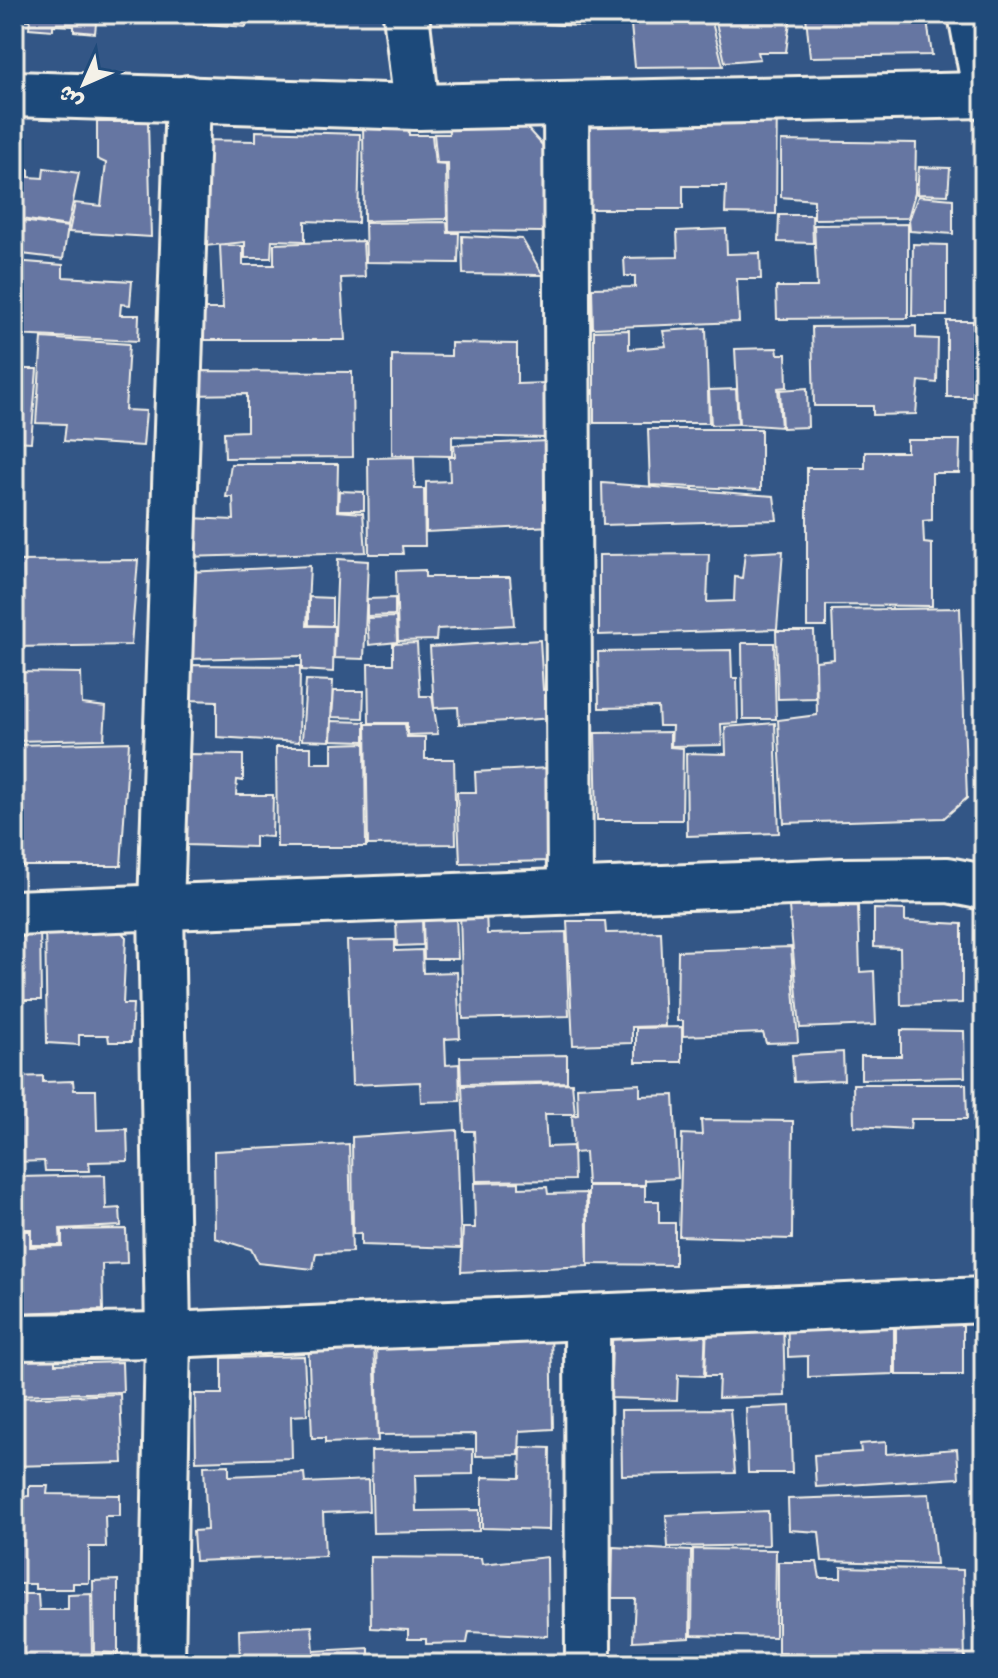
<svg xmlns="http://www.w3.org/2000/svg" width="998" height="1678" font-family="Pangolin,'Playpen Sans Arabic',sans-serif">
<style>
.building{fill:#6676a2;stroke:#f4f1e8;stroke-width:2}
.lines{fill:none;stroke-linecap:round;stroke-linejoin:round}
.minor-casing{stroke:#f4f1e8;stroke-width:50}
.minor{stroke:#1f4a7a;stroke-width:44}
</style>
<rect width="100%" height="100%" fill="#335686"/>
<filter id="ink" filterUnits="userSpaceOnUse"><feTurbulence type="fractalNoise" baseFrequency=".0125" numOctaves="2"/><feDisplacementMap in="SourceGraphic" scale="16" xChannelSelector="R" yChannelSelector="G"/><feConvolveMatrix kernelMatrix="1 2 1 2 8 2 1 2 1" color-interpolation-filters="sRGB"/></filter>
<g filter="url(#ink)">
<!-- building -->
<g class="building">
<path d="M14 14H97L95 33 74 31V26L53 25V30L29 28 30 20 14 19Z"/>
<path d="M163 14H247L246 27 163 21Z"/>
<path d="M543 14H595L596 27 544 24Z"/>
<path d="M630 14H710L723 66 635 67Z"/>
<path d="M714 14H791L786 52H758L760 59 725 62Z"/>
<path d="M835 14H926L932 55 810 57 806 16Z"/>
<path d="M777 91 776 214 725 213 726 186H683V209H590V111Z"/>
<path d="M517 117 545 148 543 232 449 231 448 163H437L434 134H449L448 119Z"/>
<path d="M408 121 409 135H432L435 164 446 165 447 219 364 221 363 123Z"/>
<path d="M97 122H148L151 237 69 232 75 203 101 206 106 163 97 159Z"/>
<path d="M256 131 360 134 358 223 305 221V241L272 240 271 258H245V242L195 247 197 140 256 141Z"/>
<path d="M781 141 916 143 915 193 908 218 814 219V200L781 197Z"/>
<path d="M919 167 950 168 948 195 917 194Z"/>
<path d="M14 168 29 170V177L43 178 44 168 79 173 68 226 14 218Z"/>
<path d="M918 196 953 199V234L910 231 909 220Z"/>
<path d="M779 215H812L813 243 778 242Z"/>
<path d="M14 220 68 227 63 259 14 253Z"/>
<path d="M447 222 448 233H459L458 263 366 262 365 223Z"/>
<path d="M908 224V318L777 319 776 287H817L814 225Z"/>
<path d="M726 229 727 254 760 253 761 279H737L739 322 593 328 592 288 635 287V276H625L624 258 678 257 677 231Z"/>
<path d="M462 236 522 239 543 275 463 274Z"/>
<path d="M363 241 365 277 341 278 345 340H185L187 309H223L220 245 243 246V265H274V244Z"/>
<path d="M913 244 947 245V316H912Z"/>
<path d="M14 261 63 265V277L132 281 130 305 121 304 120 315H139L138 341 14 335Z"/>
<rect x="947" y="321" width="26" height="76"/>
<path d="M916 326V338L938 339 937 383 919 381 916 414 873 415V406H814L812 327Z"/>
<path d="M706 328 709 423H594V331L629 330V349L666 346 663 331Z"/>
<path d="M42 338 129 344 125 410 146 411 143 446 64 441 66 424 36 423Z"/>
<path d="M451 343 517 344V384L546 383 545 438 452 436V456L392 455V355L451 356Z"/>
<path d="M777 348 778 354H786L787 387 778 388 781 427 739 424 735 349Z"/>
<path d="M14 369H37L31 442 14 441Z"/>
<path d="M188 371 352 372 353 457 225 458 224 432 247 431V394L189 395Z"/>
<path d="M807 388 808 427 782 428 780 390Z"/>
<path d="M736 389 738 424 711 425 709 390Z"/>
<path d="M648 429H761V490L650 485Z"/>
<path d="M907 440H960L959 473H932V520L923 521 924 543 932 544V606L826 605V627H807V468H865V452H907Z"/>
<path d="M549 441 553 526 426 532V482L450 481 449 457H455L454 445Z"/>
<path d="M414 457 415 489H424L425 546H402L403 554H369L368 458Z"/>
<path d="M231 464H338L337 511 363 513 366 552 185 557 190 518 234 520 233 497H226Z"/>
<path d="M602 483 774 496 777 520 603 525Z"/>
<path d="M339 491 364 492V510H338Z"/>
<path d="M783 551 777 629 599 635V555L709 554 707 602 734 601 735 577 742 578 745 553Z"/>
<path d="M338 559 368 561 364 659 334 658Z"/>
<path d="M138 560 131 645 14 647V561Z"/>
<path d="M310 566 307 626H334L333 672 302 670V656L188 659 187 572Z"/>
<path d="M425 570V577H510L514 625 437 629 436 640 398 641 396 571Z"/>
<path d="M309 597 332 598V626L309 625Z"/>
<path d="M395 598V615L367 616V599Z"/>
<path d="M960 608 967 798 944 818 784 823 778 720 817 715 816 661 834 659 832 610Z"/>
<path d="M396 617 397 642 369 645 367 618Z"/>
<path d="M776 631H814L816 698 778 699Z"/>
<path d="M540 640 543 690 554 689 555 718 459 724 458 707 434 708 430 647Z"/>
<path d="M417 643 420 696H432L438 734 407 735V723H369L368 664H393V644Z"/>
<path d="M742 643H774L776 719H743Z"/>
<path d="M731 650 732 678H737L738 723 721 724 722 745 671 746 672 726H659L658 707 599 708 598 652Z"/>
<path d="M189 665 300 666 299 742 217 737V701L188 700Z"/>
<path d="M14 672 81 673 82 704 106 707 104 739 14 741Z"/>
<path d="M306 680 333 681 330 741 302 740Z"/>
<path d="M334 691H364L363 718 332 717Z"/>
<path d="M332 721 365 722V741L331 740Z"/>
<path d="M775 723 779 833 687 836 686 753 726 754 725 727Z"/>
<path d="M366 724H405L407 737H425V759H454L456 844 368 845Z"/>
<path d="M670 732V747L683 748 682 820H597L595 733Z"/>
<path d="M129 742 121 866H14V745Z"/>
<path d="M365 743 366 847H277L276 747H311V763H332V744Z"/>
<path d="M187 754 243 755V781L237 780 236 795H273L272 837 255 836V847L185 845Z"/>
<path d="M547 768 551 861 460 863 457 792H476L475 772Z"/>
<path d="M858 906 860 972 874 971 876 1025 800 1028 789 907Z"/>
<path d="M874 909 905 910V921L962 924V1003L901 1005 900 948 874 947Z"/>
<path d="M14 910 40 921 41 1000H16V1033Z"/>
<path d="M460 911H486L487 934 566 932 569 1016 463 1019Z"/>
<path d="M456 916 458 959H424L423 917Z"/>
<path d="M109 919 126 937 123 1004H133L131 1042H109L108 1035H79V1045L47 1043 45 922Z"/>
<path d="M422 920 423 945 397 946 396 921Z"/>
<path d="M567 921H605L606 933 661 932 665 1026 632 1027V1043L573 1045Z"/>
<path d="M395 940V951L422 950 423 973 457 972 460 1038 445 1039 446 1065 459 1064 460 1101 421 1102 420 1082 352 1085 347 941Z"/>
<path d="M791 947 798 1042 766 1043 763 1033 683 1036V1021H677L678 951Z"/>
<path d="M682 1027V1062H636V1028Z"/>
<path d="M901 1030 964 1031 965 1077 861 1079V1056H901Z"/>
<path d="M843 1052 844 1080 794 1082 792 1055Z"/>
<path d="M567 1055V1082L461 1084 460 1057Z"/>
<path d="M43 1076V1082L73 1081 74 1090H96L97 1130 127 1129 128 1161 89 1162 90 1171H45L44 1161 14 1162V1077Z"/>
<path d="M572 1083 575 1114H545L547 1147 573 1146 574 1180 476 1181 474 1131H464L462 1086Z"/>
<path d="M640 1084V1096L674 1095 678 1178 645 1180V1185H587L585 1152 574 1153 572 1116 578 1115 577 1087Z"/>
<path d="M853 1084H966L967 1119H911L910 1129 854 1126Z"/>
<path d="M701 1120 793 1121 792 1239 679 1236 682 1134 702 1135Z"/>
<path d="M457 1130 461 1248 361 1245V1233L353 1234 352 1137Z"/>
<path d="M349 1144 352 1252 316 1253 313 1269 258 1263 251 1249 215 1238 214 1151Z"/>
<path d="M105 1175 106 1209 120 1208 121 1226 60 1229 61 1245H31V1229H21L20 1177Z"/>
<path d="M519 1182V1188L547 1187 548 1194 586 1193 588 1266 461 1272 463 1228H475L474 1183Z"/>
<path d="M588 1186H645V1201H659V1223H675V1265L588 1264Z"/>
<path d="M14 1221H18V1231H30V1247L62 1246V1230L126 1229 127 1263 102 1264 103 1310 14 1313Z"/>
<path d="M894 1286V1374L808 1377V1356L788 1357 787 1287Z"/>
<rect x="896" y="1293" width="67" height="82"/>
<path d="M783 1318 785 1396 718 1398 719 1376H705L707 1321Z"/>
<path d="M613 1319 706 1323 704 1376 678 1375 677 1400 610 1398Z"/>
<path d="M373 1321 378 1441 325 1443V1438H312L308 1338Z"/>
<path d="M551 1328 553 1429 520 1431 519 1455 476 1456V1434L378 1435 376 1332Z"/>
<path d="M14 1332 55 1338V1364L122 1362 123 1392 14 1395Z"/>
<path d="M304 1356 307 1415 291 1416 292 1458 196 1461 195 1394H222V1358Z"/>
<path d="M120 1394 123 1463 14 1466V1398Z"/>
<path d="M790 1406 792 1473H748L746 1408Z"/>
<path d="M730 1409 735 1473 622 1475 621 1410Z"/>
<path d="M886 1442V1454L957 1449 959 1478 816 1487 814 1455 861 1452 860 1444Z"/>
<path d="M521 1447 550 1448 549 1530 482 1528V1477L520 1478Z"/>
<path d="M473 1449V1474L415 1475 416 1511 479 1510V1531L373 1533 371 1451Z"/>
<path d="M229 1465V1476L304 1473 305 1483 368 1480 369 1511 323 1513 325 1556 195 1561 193 1531 207 1530 204 1466Z"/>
<path d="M29 1486H48L47 1494 120 1495V1516H105L106 1547H89V1583H73V1589H35V1584H14V1497L29 1496Z"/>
<path d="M929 1494 936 1564 822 1561 819 1532 789 1530 788 1499Z"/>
<path d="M768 1511 769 1545 668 1547 666 1515Z"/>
<path d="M613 1547 691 1551 690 1638 633 1641 635 1598H612Z"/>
<path d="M693 1549 776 1550 775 1637 692 1635Z"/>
<path d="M370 1557 481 1558 482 1564 547 1557 548 1636 469 1632 467 1643 426 1644V1639H408V1630L371 1628Z"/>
<path d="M778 1562H817L820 1578H841V1567L963 1570 965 1663 778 1653Z"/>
<path d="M118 1580V1653L94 1652 93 1581Z"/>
<path d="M14 1594H38L39 1610H68V1595L91 1594 92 1655 123 1654V1664H14Z"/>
<path d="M312 1626 314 1651 369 1648V1664H189L240 1661 239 1630Z"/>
</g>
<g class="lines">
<!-- minor casing -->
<g class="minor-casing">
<g id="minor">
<path d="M406 14 417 107"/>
<path d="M971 14 984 83"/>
<path d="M14 94 417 107 984 95"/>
<path d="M566 105 570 891"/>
<path d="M14 913 842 881 948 880 984 887"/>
<path d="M587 1318 588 1664"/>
<path d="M14 1337 168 1335 984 1300"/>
<path d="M162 1664 168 1335 161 907 188 98"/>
</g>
</g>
<!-- minor -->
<use href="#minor" class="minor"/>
</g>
</g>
<!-- margin -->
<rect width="998" height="1678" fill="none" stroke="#1f4a7a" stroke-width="48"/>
<rect x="24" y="24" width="950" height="1630" fill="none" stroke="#f4f1e8" stroke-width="3" filter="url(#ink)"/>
<!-- north arrow -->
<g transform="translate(84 84) rotate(225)" stroke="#1f4a7a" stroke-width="6" paint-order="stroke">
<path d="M0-6L14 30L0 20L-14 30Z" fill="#f4f1e8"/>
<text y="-12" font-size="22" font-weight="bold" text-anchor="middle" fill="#f4f1e8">ش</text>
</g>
</svg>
